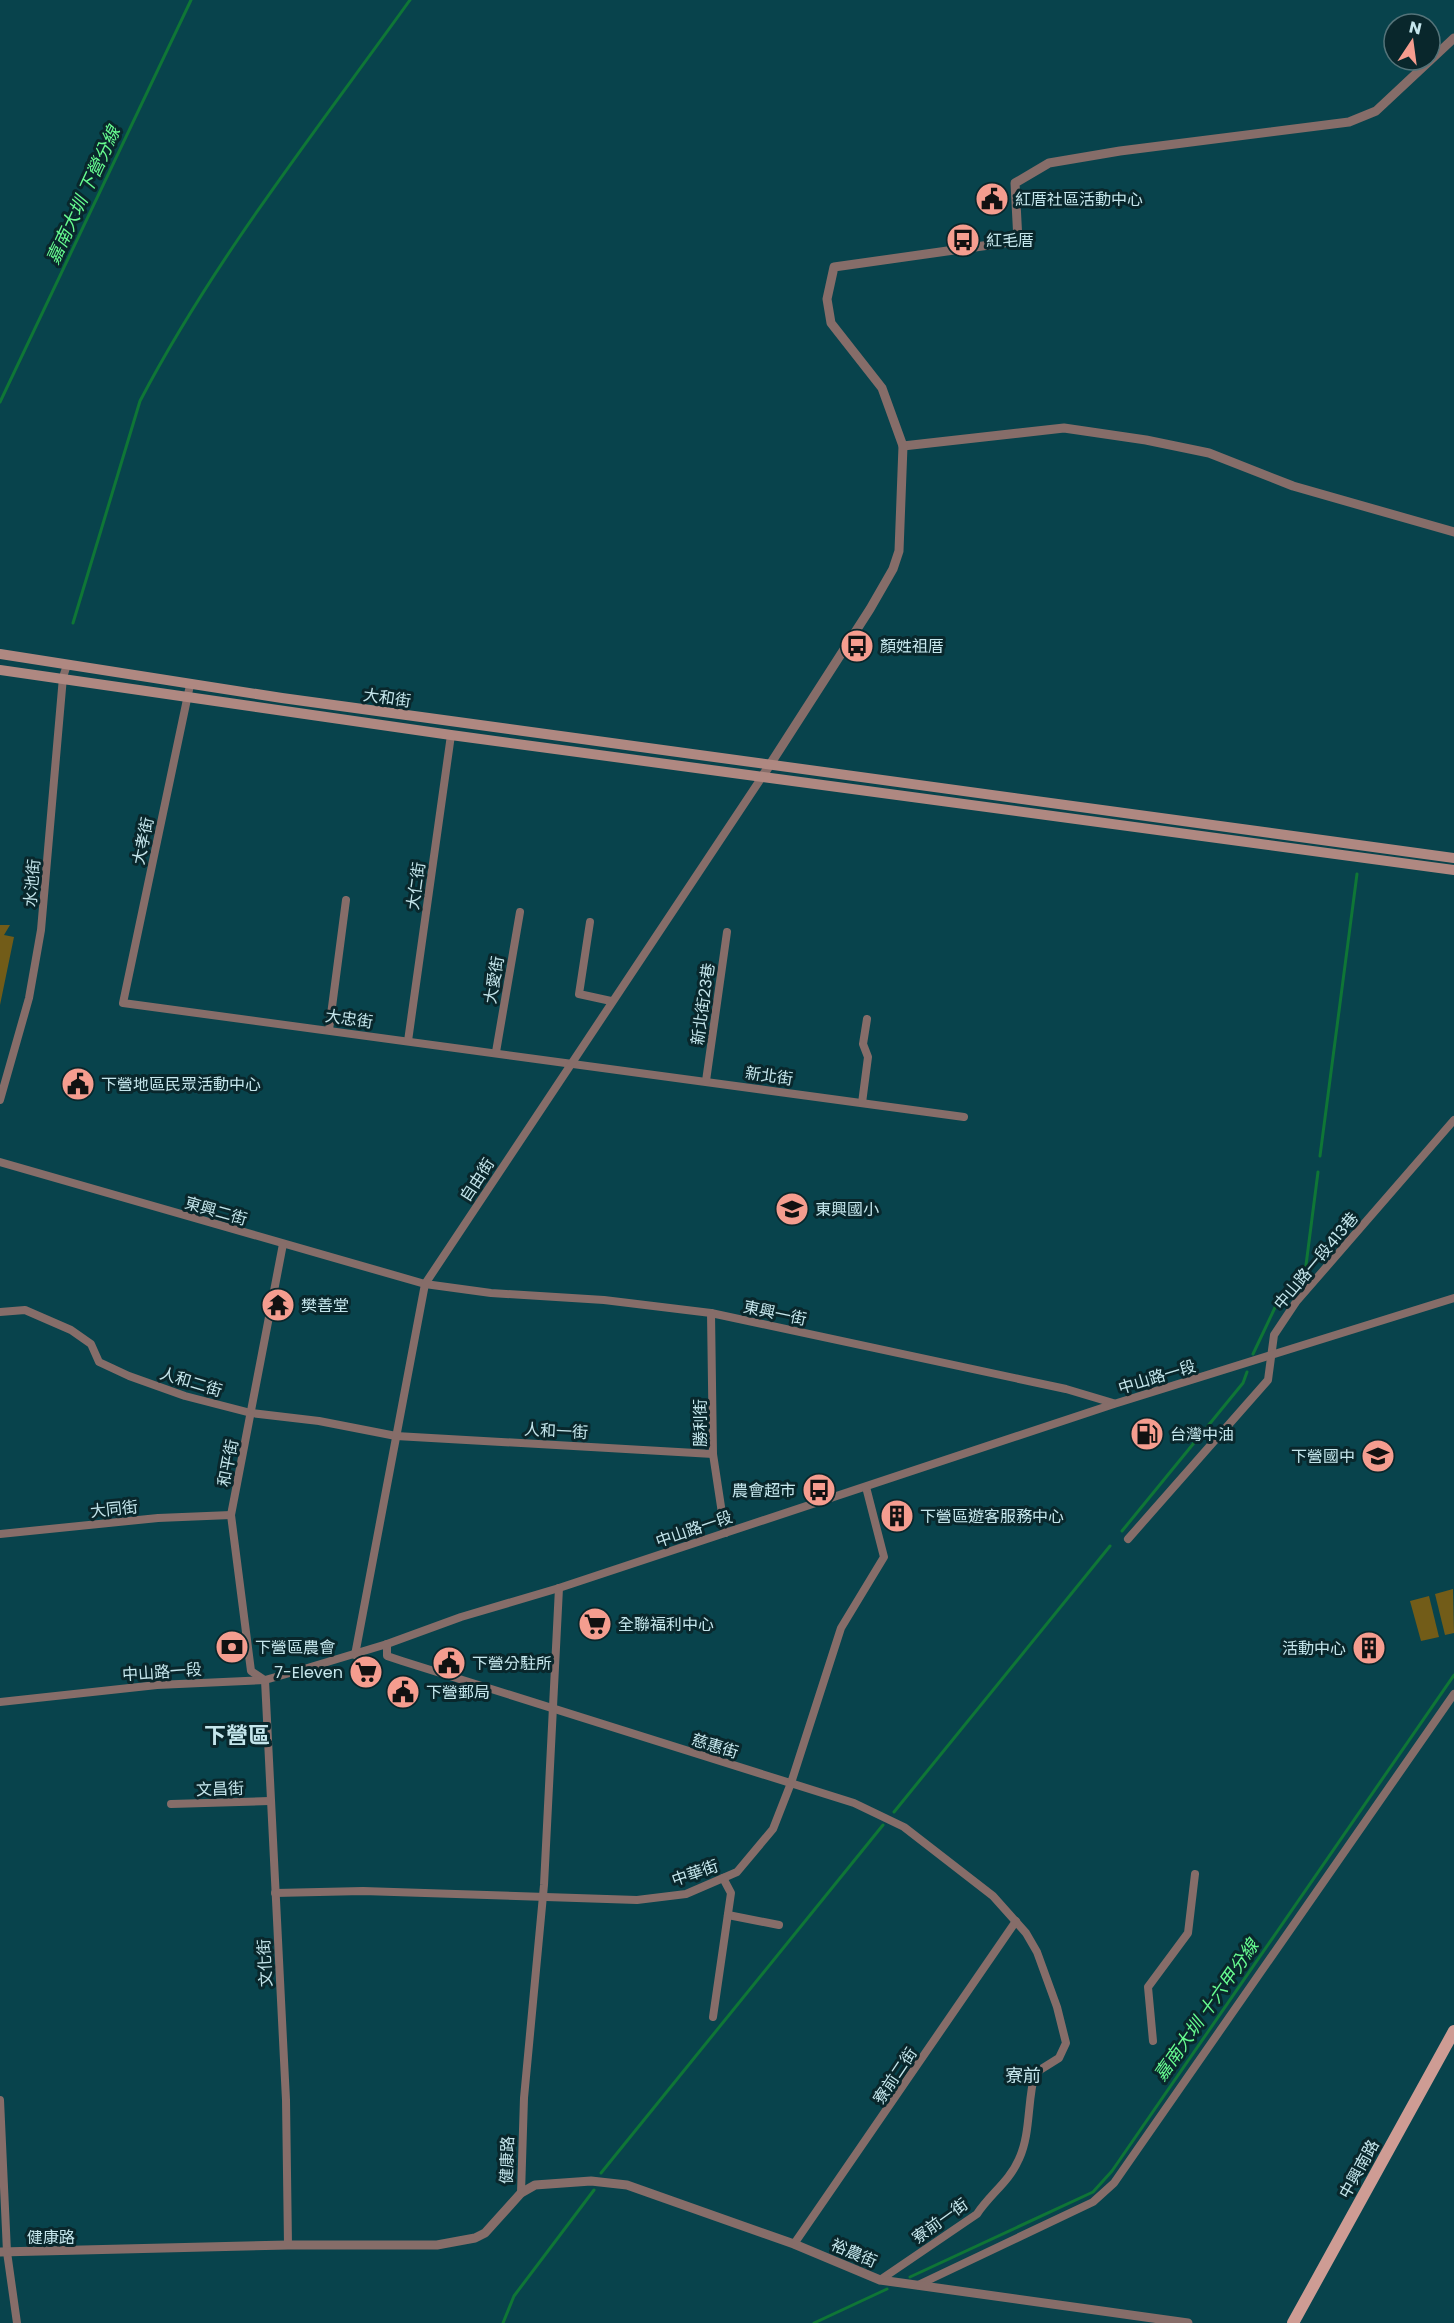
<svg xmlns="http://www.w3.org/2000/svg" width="1454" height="2323" font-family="Poppins,'Noto Sans TC',sans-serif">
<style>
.green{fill:#725c18}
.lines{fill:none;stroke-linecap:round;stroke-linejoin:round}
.stream{stroke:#0f7636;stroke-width:3}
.minor{stroke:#866d69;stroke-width:8}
.tertiary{stroke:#866d69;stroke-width:9}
.secondary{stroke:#af8881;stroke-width:10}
.primary{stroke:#ce9c94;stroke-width:12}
.labels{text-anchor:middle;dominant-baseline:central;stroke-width:6;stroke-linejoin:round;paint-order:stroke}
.poi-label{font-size:16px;fill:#c5e6ec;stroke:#09272c;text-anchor:start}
.street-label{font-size:16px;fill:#c5e6ec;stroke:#09272c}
.water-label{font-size:18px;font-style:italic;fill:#67fc90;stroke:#09272c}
.neighbourhood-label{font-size:18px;fill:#c5e6ec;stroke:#09272c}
.district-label{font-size:22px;font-weight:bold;fill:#c5e6ec;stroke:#09272c}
</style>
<rect width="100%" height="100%" fill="#08434c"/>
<!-- green -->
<g class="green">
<path d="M0 925H10L4 935 14 937 0 1005Z"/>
<path d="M1453 1589 1454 1633 1445 1635 1435 1594Z"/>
<path d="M1429 1596 1439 1637 1421 1641 1410 1601Z"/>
</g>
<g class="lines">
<!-- stream -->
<g class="stream">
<path d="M0 402 191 0"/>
<path d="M73 623 140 401C215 258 316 131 410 0"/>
<path d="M1320 1156 1357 874"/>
<path d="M1253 1354 1280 1297 1301 1277 1306 1265 1318 1172"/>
<path d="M1122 1531 1243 1383 1247 1372"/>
<path d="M894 1812 1110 1546"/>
<path d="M601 2173 883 1825"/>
<path d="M910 2277 1093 2192 1112 2171 1454 1675"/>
<path d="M503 2323 514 2296 594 2190"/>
<path d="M814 2323 887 2289"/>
</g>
<!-- minor -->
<g class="minor">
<path d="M190 685 123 1003 964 1117"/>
<path d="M590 922 579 994 611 1001"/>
<path d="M329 1030 346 900"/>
<path d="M408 1041 451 735"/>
<path d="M496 1052 520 912"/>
<path d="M706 1081 727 932"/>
<path d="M0 1100 29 998 41 930 63 677 67 665"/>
<path d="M862 1103 868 1057 863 1044 867 1019"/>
<path d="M0 1162 425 1284 491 1293 604 1300 711 1313 1066 1389 1113 1403"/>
<path d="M0 1312 25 1310 71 1330 91 1344 99 1362 129 1376 185 1396 251 1413 319 1421 396 1436 713 1454"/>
<path d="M711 1313 713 1454 725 1533"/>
<path d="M0 1534 158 1518 231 1515"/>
<path d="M1128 1539 1268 1380 1274 1335 1296 1302 1454 1120"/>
<path d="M387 1644V1656L402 1661 854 1803 904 1827 993 1896 1026 1933 1037 1952 1057 2007 1066 2043 1059 2058 1035 2073C1027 2101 1031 2133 1019 2159 1009 2182 990 2194 977 2214L880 2280"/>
<path d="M355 1655 425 1284 762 777"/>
<path d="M263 1679 251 1671 231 1515 283 1244"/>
<path d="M265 1680 286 2100 288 2245"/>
<path d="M0 1702 157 1685 265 1680 304 1669 387 1644 461 1617 559 1588 1114 1404 1454 1298"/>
<path d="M171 1804 269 1801"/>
<path d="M275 1893 363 1891 637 1900 686 1894 737 1872 773 1829 791 1783 841 1628 884 1557 866 1487"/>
<path d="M728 1915 779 1925"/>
<path d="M713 2017 731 1893 723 1878"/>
<path d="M1153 2041 1148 1987 1188 1933 1195 1874"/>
<path d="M0 2100 7 2252 17 2323"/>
<path d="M521 2193 524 2098 544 1885 559 1588"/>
<path d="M794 2244 1016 1921"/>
<path d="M918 2285 1093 2202 1114 2183 1454 1694"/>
</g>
<!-- tertiary -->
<g class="tertiary">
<path d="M903 446 1064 428 1146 440 1209 453 1293 486 1454 532"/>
<path d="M762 777 870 609 893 569 899 551 903 446 882 388 831 323 827 299 834 267 1018 241 1015 183 1049 163 1120 151 1349 122 1376 111 1454 38"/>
<path d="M0 2252 288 2245H437L475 2238 485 2233 521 2193 535 2185 591 2181 627 2185 794 2244 880 2280 1188 2323"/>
</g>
<!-- secondary -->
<g class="secondary">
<path d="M0 654 282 698 1454 858"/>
<path d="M0 670 451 735 1454 870"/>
</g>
<!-- primary -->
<path class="primary" d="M1293 2323 1454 2031"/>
</g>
<!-- icons -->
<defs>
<g id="civic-disc" transform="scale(1.725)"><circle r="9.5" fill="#f59d8f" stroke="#09272c"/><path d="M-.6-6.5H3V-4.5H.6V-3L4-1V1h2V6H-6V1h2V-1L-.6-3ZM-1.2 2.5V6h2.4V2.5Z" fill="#111"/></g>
<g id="bus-disc" transform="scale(1.725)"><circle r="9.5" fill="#f59d8f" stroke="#09272c"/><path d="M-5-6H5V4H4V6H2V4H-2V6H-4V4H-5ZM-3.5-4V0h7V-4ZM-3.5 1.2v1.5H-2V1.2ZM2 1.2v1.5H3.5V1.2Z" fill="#111"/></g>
<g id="school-disc" transform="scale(1.725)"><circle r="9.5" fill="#f59d8f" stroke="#09272c"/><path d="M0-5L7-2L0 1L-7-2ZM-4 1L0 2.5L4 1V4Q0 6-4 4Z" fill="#111"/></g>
<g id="temple-disc" transform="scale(1.725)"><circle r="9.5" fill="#f59d8f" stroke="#09272c"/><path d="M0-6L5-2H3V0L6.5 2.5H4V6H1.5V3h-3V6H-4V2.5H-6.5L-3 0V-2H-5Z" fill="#111"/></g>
<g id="fuel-disc" transform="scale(1.725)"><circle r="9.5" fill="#f59d8f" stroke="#09272c"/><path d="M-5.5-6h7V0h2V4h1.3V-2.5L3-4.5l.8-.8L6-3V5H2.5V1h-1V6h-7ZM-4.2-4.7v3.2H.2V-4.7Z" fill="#111"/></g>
<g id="building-disc" transform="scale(1.725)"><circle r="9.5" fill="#f59d8f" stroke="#09272c"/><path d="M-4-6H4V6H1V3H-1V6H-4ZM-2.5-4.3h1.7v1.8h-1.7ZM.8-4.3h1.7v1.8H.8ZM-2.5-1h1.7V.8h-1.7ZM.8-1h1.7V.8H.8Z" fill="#111"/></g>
<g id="supermarket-disc" transform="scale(1.725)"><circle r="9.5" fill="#f59d8f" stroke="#09272c"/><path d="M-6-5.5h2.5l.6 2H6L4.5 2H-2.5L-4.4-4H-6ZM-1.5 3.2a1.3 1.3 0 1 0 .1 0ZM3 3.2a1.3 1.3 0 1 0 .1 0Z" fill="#111"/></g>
<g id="bank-disc" transform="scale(1.725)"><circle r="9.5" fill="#f59d8f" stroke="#09272c"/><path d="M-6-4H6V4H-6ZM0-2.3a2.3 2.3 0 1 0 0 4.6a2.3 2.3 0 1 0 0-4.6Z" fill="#111"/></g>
</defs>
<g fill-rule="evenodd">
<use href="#civic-disc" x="992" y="199"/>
<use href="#bus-disc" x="963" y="240"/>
<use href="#bus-disc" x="857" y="646"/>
<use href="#civic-disc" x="78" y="1084"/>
<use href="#school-disc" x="792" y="1209"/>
<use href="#temple-disc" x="278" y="1305"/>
<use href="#fuel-disc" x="1147" y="1434"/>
<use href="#school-disc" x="1378" y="1456"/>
<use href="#bus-disc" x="819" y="1490"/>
<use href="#building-disc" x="897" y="1516"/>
<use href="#supermarket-disc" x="595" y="1624"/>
<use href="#bank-disc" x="232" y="1647"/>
<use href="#building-disc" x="1369" y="1648"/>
<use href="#civic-disc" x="449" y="1663"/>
<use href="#supermarket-disc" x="366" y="1672"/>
<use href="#civic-disc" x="403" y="1692"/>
</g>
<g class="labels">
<!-- poi labels -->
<g class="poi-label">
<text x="1015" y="199">紅厝社區活動中心</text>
<text x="986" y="240">紅毛厝</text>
<text x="880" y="646">顏姓祖厝</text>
<text x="101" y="1084">下營地區民眾活動中心</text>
<text x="815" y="1209">東興國小</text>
<text x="301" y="1305">樊善堂</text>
<text x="1170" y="1434">台灣中油</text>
<text x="1355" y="1456" text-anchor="end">下營國中</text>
<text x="796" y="1490" text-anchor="end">農會超市</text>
<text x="920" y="1516">下營區遊客服務中心</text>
<text x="618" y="1624">全聯福利中心</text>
<text x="255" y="1647">下營區農會</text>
<text x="1346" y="1648" text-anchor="end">活動中心</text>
<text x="472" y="1663">下營分駐所</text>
<text x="343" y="1672" text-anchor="end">7-Eleven</text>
<text x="426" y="1692">下營郵局</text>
</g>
<!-- street labels -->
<g class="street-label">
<text transform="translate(387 698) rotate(8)">大和街</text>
<text transform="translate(143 841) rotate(-78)">大孝街</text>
<text transform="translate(32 883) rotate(-85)">水池街</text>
<text transform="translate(416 886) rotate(-82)">大仁街</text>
<text transform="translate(494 980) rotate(-80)">大愛街</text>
<text transform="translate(703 1004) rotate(-82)">新北街23巷</text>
<text transform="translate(349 1019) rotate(8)">大忠街</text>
<text transform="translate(769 1076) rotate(8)">新北街</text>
<text transform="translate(477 1180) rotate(-57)">自由街</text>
<text transform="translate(216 1211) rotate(16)">東興二街</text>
<text transform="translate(1316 1261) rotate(-50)">中山路一段413巷</text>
<text transform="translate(775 1313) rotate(12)">東興一街</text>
<text transform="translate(1157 1377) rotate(-17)">中山路一段</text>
<text transform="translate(191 1382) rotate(17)">人和二街</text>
<text transform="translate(700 1423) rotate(-90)">勝利街</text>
<text transform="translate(556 1431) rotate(3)">人和一街</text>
<text transform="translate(228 1463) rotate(-79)">和平街</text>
<text transform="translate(114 1509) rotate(-6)">大同街</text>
<text transform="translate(694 1529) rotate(-19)">中山路一段</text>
<text transform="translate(162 1672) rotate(-4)">中山路一段</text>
<text transform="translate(715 1746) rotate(17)">慈惠街</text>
<text transform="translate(220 1789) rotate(-2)">文昌街</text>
<text transform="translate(695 1873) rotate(-19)">中華街</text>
<text transform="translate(265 1963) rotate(-93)">文化街</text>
<text transform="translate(895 2076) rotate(-56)">寮前二街</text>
<text transform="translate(507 2160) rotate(-88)">健康路</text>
<text transform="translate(1359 2169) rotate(-61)">中興南路</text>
<text transform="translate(940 2221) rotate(-36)">寮前一街</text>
<text x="51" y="2237">健康路</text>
<text transform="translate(854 2253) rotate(23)">裕農街</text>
</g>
<!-- water labels -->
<g class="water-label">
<text transform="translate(83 195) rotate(-65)">嘉南大圳 下營分線</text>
<text transform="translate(1206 2010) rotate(-55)">嘉南大圳 十六甲分線</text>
</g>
<!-- neighbourhood labels -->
<g class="neighbourhood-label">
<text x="1023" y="2075">寮前</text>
</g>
<!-- district labels -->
<g class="district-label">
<text x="237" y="1735">下營區</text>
</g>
</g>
<!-- north arrow -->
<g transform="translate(1412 42) rotate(13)"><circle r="28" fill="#09272c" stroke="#547379" stroke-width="1.5"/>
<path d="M0-4.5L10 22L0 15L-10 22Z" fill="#f59d8f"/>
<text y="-9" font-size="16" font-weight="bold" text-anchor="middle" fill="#c5e6ec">N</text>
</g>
</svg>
